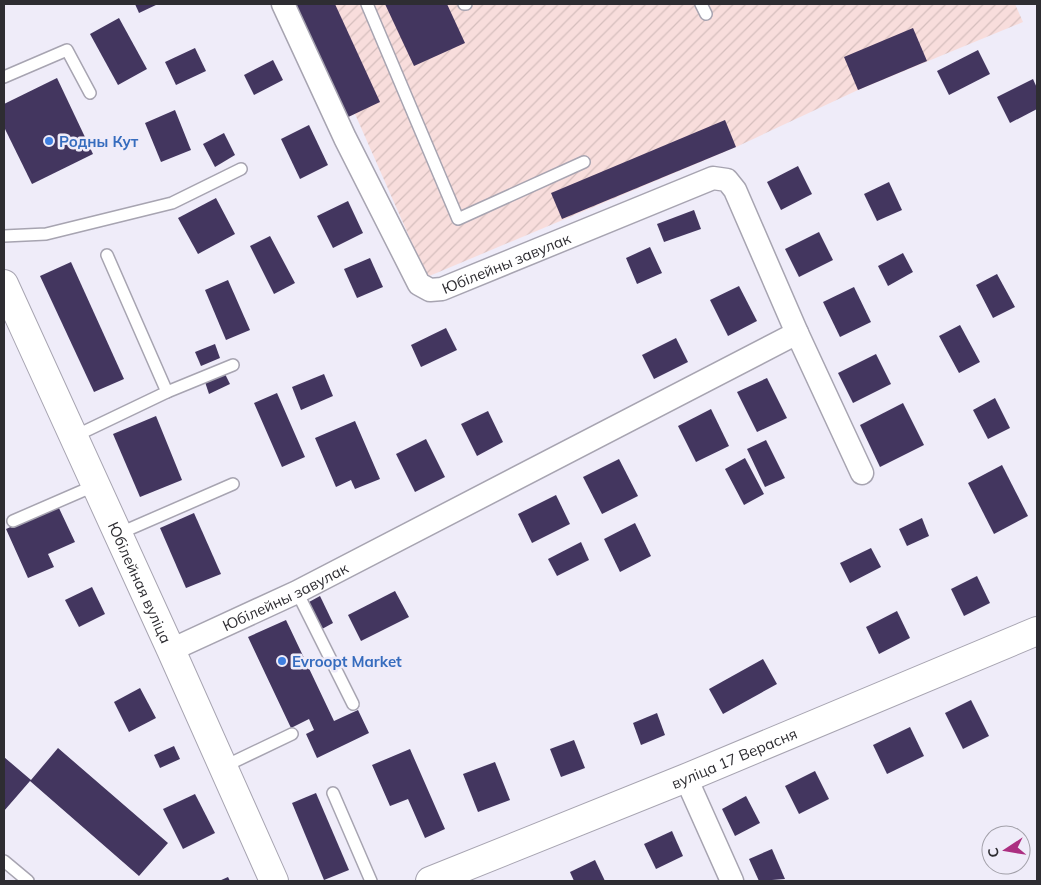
<svg xmlns="http://www.w3.org/2000/svg" width="1041" height="885" font-family="Mulish,sans-serif">
<style>
.industrial{fill:url(#industrial-furrows)}
.building{fill:#43365f}
.lines{fill:none;stroke-linecap:round;stroke-linejoin:round}
.service-casing{stroke:#a7a4b1;stroke-width:14}
.minor-casing{stroke:#a7a4b1;stroke-width:25}
.tertiary-casing{stroke:#a7a4b1;stroke-width:30}
.service{stroke:#fff;stroke-width:11}
.minor{stroke:#fff;stroke-width:22}
.tertiary{stroke:#fff;stroke-width:28}
.shop-dot{fill:#3f7fe0;stroke:#efecf9;stroke-width:2}
.labels{text-anchor:middle;dominant-baseline:central;stroke-width:5;stroke-linejoin:round;paint-order:stroke}
.shop-label{font-size:15px;font-weight:bold;fill:#366cbe;stroke:#efecf9;text-anchor:start}
.street-label{font-size:15px;fill:#2e2d32;stroke:#efecf9}
</style>
<defs>
<pattern id="industrial-furrows" width="10" height="10" patternUnits="userSpaceOnUse" patternTransform="scale(1.25)"><rect width="10" height="10" fill="#f8dddc"/><path d="M-1 1l2-2M0 10L10 0M9 11l2-2" fill="none" stroke="#d5bebd"/></pattern>
</defs>
<rect width="100%" height="100%" fill="#efecf9"/>
<!-- industrial -->
<path class="industrial" d="M291 4H1015L1023 22 858 90 736 147 427 277 355 114 344 119Z"/>
<!-- building -->
<g class="building">
<path d="M135 4H158L139 13Z"/>
<path d="M291 4H335L380 102 344 119Z"/>
<path d="M385 4H447L465 43 414 66Z"/>
<path d="M119 18 147 69 118 85 90 34Z"/>
<path d="M913 28 927 61 858 90 844 57Z"/>
<path d="M195 48 206 71 176 85 165 62Z"/>
<path d="M978 50 990 74 949 95 937 71Z"/>
<path d="M273 60 283 80 254 95 244 75Z"/>
<path d="M57 78 93 154 32 184 4 127V104Z"/>
<path d="M1033 79 1037 88V109L1010 123 997 97Z"/>
<path d="M175 110 191 150 161 162 145 123Z"/>
<path d="M725 120 736 147 562 219 551 193Z"/>
<path d="M309 125 328 165 300 179 281 139Z"/>
<path d="M224 133 235 155 215 167 203 144Z"/>
<path d="M798 166 812 194 781 210 767 182Z"/>
<path d="M889 182 902 210 877 221 864 194Z"/>
<path d="M216 198 235 234 198 254 178 218Z"/>
<path d="M348 201 363 233 333 248 317 216Z"/>
<path d="M694 210 701 229 664 242 657 224Z"/>
<path d="M819 232 833 260 799 277 785 249Z"/>
<path d="M270 236 295 283 274 294 250 246Z"/>
<path d="M650 247 662 273 637 284 626 258Z"/>
<path d="M903 253 913 272 888 286 878 266Z"/>
<path d="M370 258 383 287 357 298 344 269Z"/>
<path d="M71 262 124 379 94 392 40 276Z"/>
<path d="M997 274 1015 307 993 318 976 285Z"/>
<path d="M228 280 250 330 226 340 205 290Z"/>
<path d="M739 286 757 321 728 336 710 300Z"/>
<path d="M854 287 871 322 840 337 823 302Z"/>
<path d="M960 325 980 362 959 373 939 336Z"/>
<path d="M446 328 457 350 421 367 411 345Z"/>
<path d="M676 338 688 362 654 379 642 355Z"/>
<path d="M215 344 220 358 201 366 195 352Z"/>
<path d="M876 354 891 384 853 403 838 373Z"/>
<path d="M225 374 230 384 209 394 205 382Z"/>
<path d="M324 374 333 396 301 410 292 387Z"/>
<path d="M767 378 787 418 757 432 737 392Z"/>
<path d="M277 393 305 457 282 467 254 403Z"/>
<path d="M995 398 1010 428 988 439 973 410Z"/>
<path d="M903 403 924 445 880 467 860 425Z"/>
<path d="M711 409 729 446 696 462 678 426Z"/>
<path d="M488 411 503 442 477 456 461 424Z"/>
<path d="M156 416 182 480 140 497 113 434Z"/>
<path d="M355 421 380 479 355 489 351 480 336 487 315 438Z"/>
<path d="M426 439 445 477 415 492 396 454Z"/>
<path d="M766 440 785 478 765 487 747 449Z"/>
<path d="M745 458 764 494 744 505 725 469Z"/>
<path d="M619 459 638 496 602 514 583 477Z"/>
<path d="M1002 465 1028 516 994 534 968 483Z"/>
<path d="M556 495 570 524 532 543 518 514Z"/>
<path d="M58 506 75 542 48 554 54 567 28 578 6 529Z"/>
<path d="M194 513 221 574 186 588 160 528Z"/>
<path d="M922 518 929 536 907 546 899 529Z"/>
<path d="M635 523 651 556 620 572 604 539Z"/>
<path d="M581 542 589 560 557 576 548 559Z"/>
<path d="M871 548 881 567 850 583 840 563Z"/>
<path d="M977 576 990 603 964 616 951 589Z"/>
<path d="M92 587 105 614 79 627 65 600Z"/>
<path d="M395 591 409 617 361 641 348 615Z"/>
<path d="M320 596 333 623 322 629 309 602Z"/>
<path d="M897 611 910 638 879 654 866 627Z"/>
<path d="M286 620 334 721 358 710 369 733 317 758 306 734 314 730 309 719 291 728 248 637Z"/>
<path d="M763 659 777 684 723 714 709 689Z"/>
<path d="M140 688 156 718 129 732 114 702Z"/>
<path d="M971 700 989 736 963 749 945 713Z"/>
<path d="M657 713 665 735 641 745 633 723Z"/>
<path d="M910 727 924 756 887 774 873 745Z"/>
<path d="M574 740 585 768 561 777 550 749Z"/>
<path d="M174 746 180 759 160 768 154 755Z"/>
<path d="M58 748 168 843 139 876 30 781 4 811V757L31 780Z"/>
<path d="M410 749 445 829 425 838 408 799 390 806 372 765Z"/>
<path d="M495 762 510 800 478 812 463 774Z"/>
<path d="M815 771 829 799 799 814 785 786Z"/>
<path d="M316 793 349 870 324 880 292 803Z"/>
<path d="M195 794 215 833 183 849 163 809Z"/>
<path d="M746 796 760 823 735 836 722 809Z"/>
<path d="M672 831 683 856 656 869 644 844Z"/>
<path d="M772 849 785 879 759 881 749 859Z"/>
<path d="M595 860 605 881H574L570 872Z"/>
<path d="M228 877 230 881H219Z"/>
</g>
<g class="lines">
<!-- service casing -->
<g class="service-casing">
<g id="service">
<path d="M367 4 458 219 584 162"/>
<path d="M464 4H466"/>
<path d="M701 4 706 14"/>
<path d="M4 77 67 50 90 93"/>
<path d="M4 236 46 234 172 203 241 169"/>
<path d="M167 392 233 365"/>
<path d="M73 437 167 392 107 255"/>
<path d="M13 521 96 485"/>
<path d="M118 534 233 484"/>
<path d="M297 592 353 704"/>
<path d="M223 767 292 734"/>
<path d="M333 793 371 881"/>
<path d="M4 861 28 881"/>
</g>
</g>
<!-- minor casing -->
<g class="minor-casing">
<g id="minor">
<path id="s1" d="M283 4 345 138 419 284 430 290 442 289 713 178 727 180 735 190 797 333"/>
<path id="s2" d="M171 650 297 592 797 333 862 473"/>
<path d="M686 778 732 881"/>
</g>
</g>
<!-- tertiary casing -->
<g class="tertiary-casing">
<g id="tertiary">
<path id="s3" d="M4 284 171 650 274 881"/>
<path id="s4" d="M430 881 686 778 1037 631"/>
</g>
</g>
<!-- service -->
<use href="#service" class="service"/>
<!-- minor -->
<use href="#minor" class="minor"/>
<!-- tertiary -->
<use href="#tertiary" class="tertiary"/>
</g>
<!-- markers -->
<g class="shop-dot">
<circle cx="49" cy="141" r="5"/>
<circle cx="282" cy="661" r="5"/>
</g>
<g class="labels">
<!-- shop labels -->
<g class="shop-label">
<text x="59" y="141">Родны Кут</text>
<text x="292" y="661">Evroopt Market</text>
</g>
<!-- street labels -->
<g class="street-label">
<text stroke="none"><textPath href="#s1" startOffset="405">Юбілейны завулак</textPath></text>
<text stroke="none"><textPath href="#s3" startOffset="328">Юбілейная вуліца</textPath></text>
<text stroke="none"><textPath href="#s2" startOffset="126">Юбілейны завулак</textPath></text>
<text stroke="none"><textPath href="#s4" startOffset="328">вуліца 17 Верасня</textPath></text>
</g>
</g>
<!-- border -->
<rect width="1041" height="885" fill="none" stroke="#2e2d32" stroke-width="10"/>
<!-- north arrow -->
<g transform="translate(1006 850) rotate(258)"><circle r="24" fill="#efecf9" stroke="#a2a0a9"/>
<path d="M0-4L9 19L0 12L-9 19Z" fill="#ac2f81"/>
<text y="-8" font-size="14" font-weight="bold" text-anchor="middle" fill="#2e2d32">С</text>
</g>
</svg>
